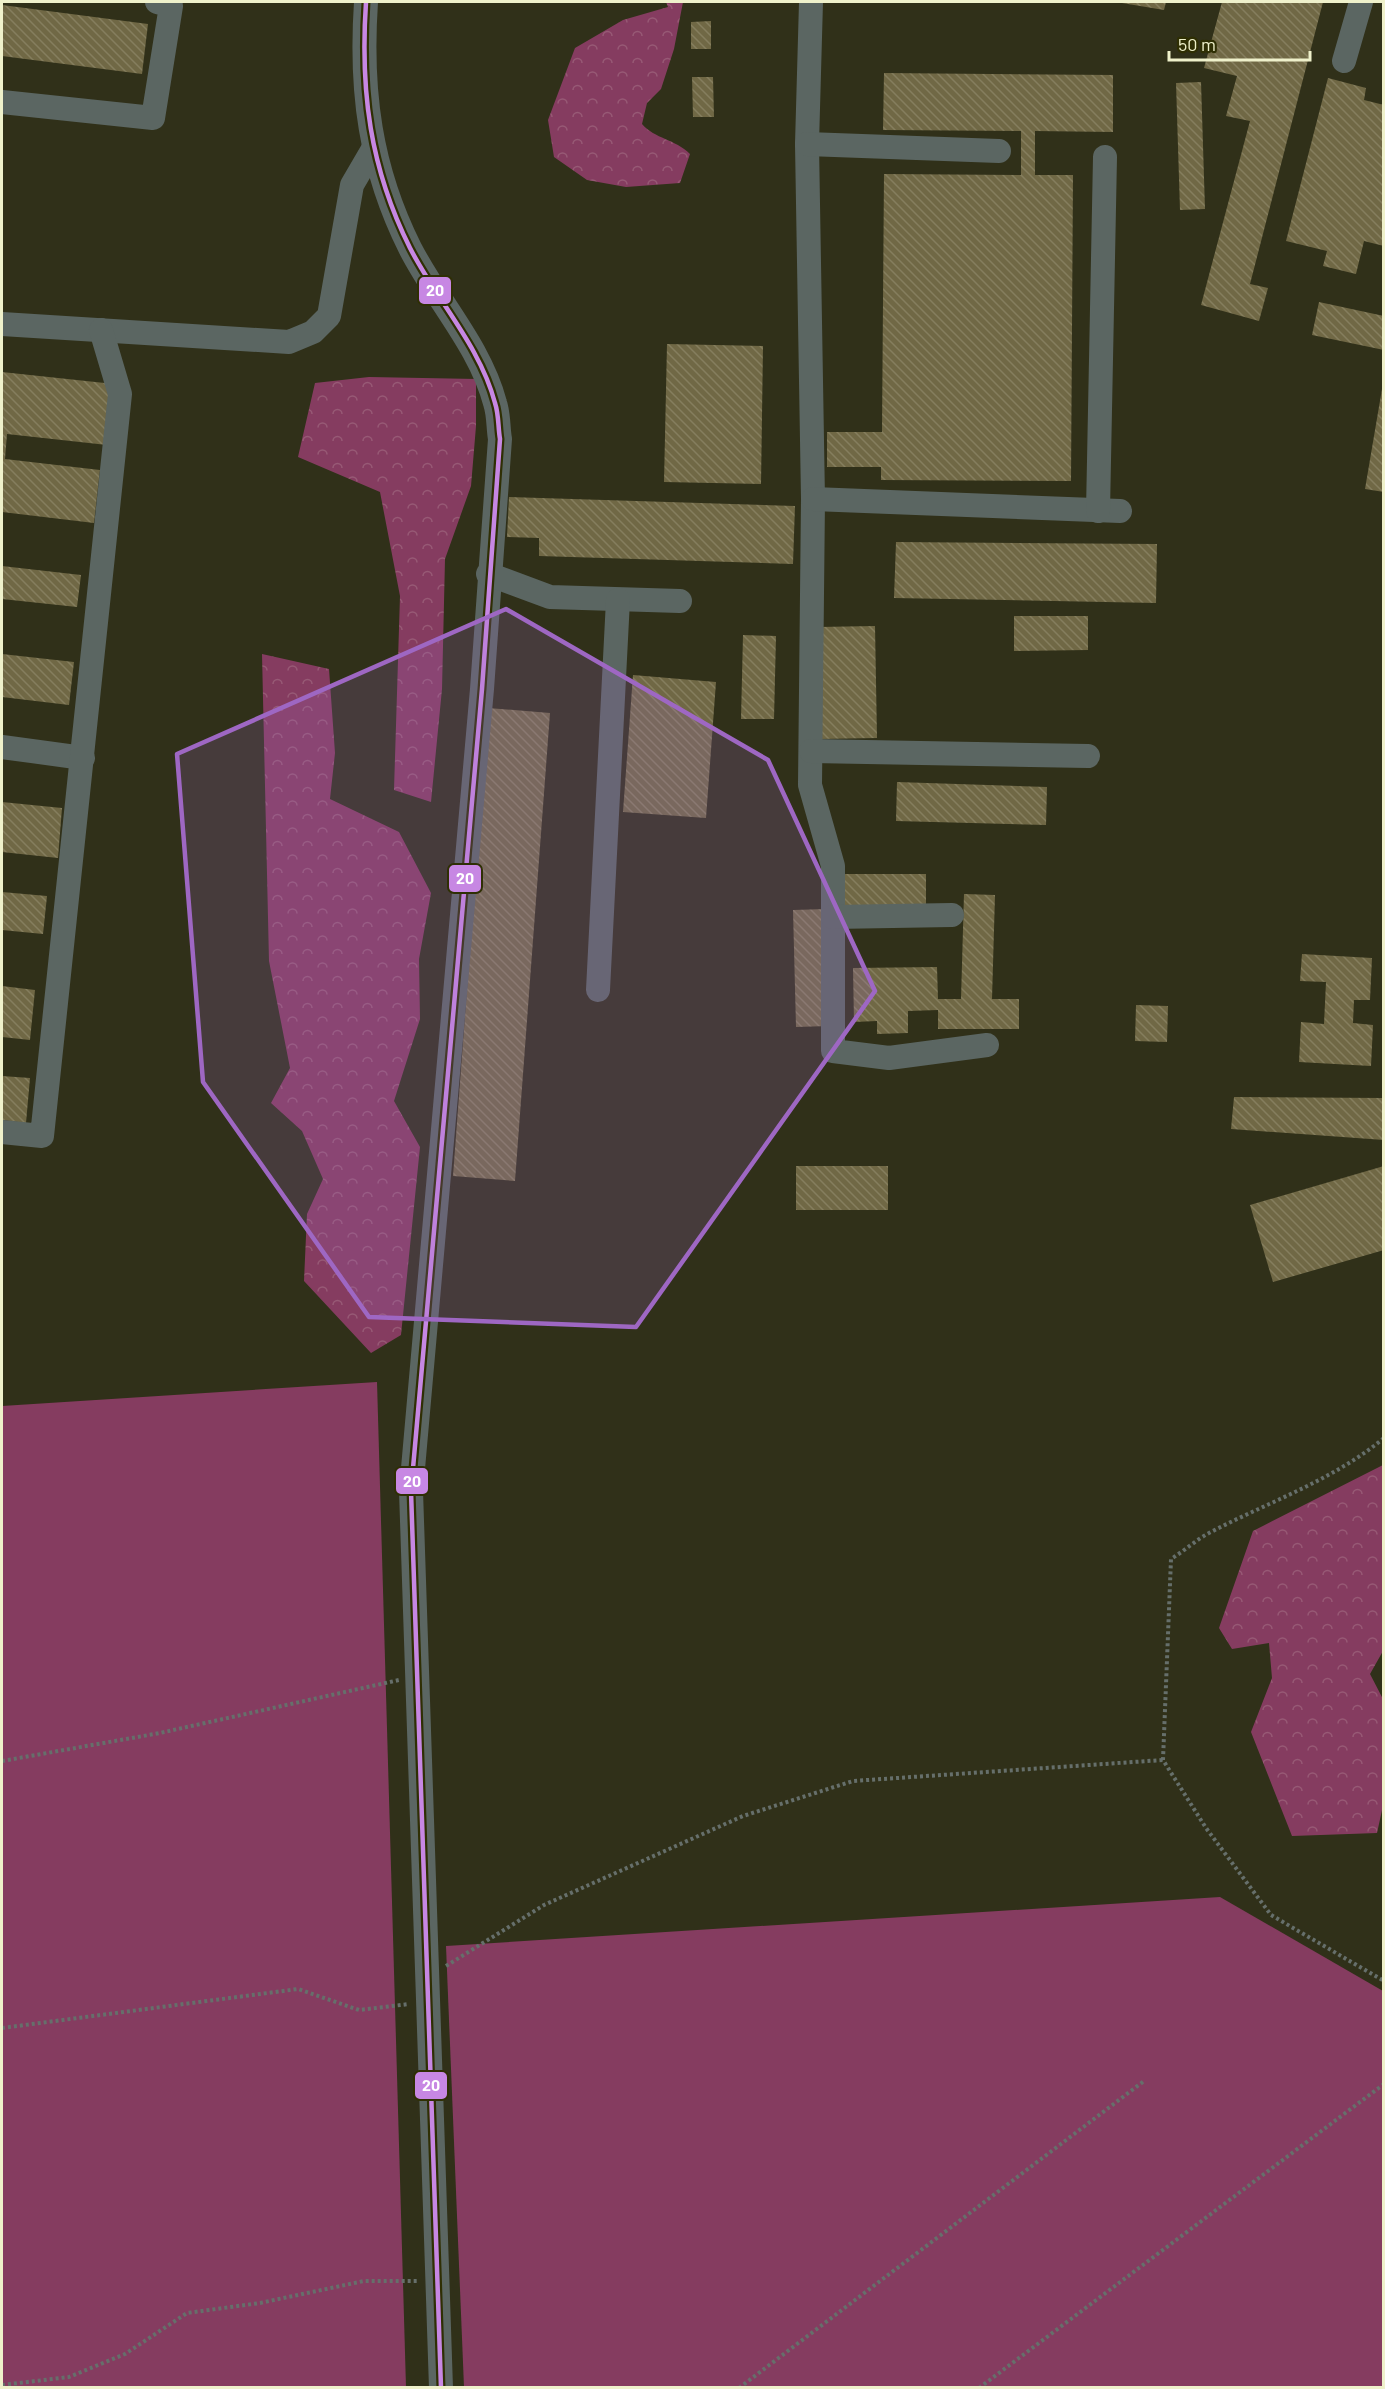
<svg xmlns="http://www.w3.org/2000/svg" width="1385" height="2389" font-family="Barlow,sans-serif">
<style>
.green{fill:#853c60}
.forest{fill:url(#forest-crowns)}
.building{fill:url(#building-back-hatch)}
.lines{fill:none;stroke-linecap:round;stroke-linejoin:round}
.path{stroke:#666f6b;stroke-width:4;stroke-dasharray:3 3;stroke-linecap:butt}
.minor{stroke:#5b6662;stroke-width:24}
.bus-1-casing{stroke:#2f2f04;stroke-width:9}
.bus-1{stroke:#c787e3;stroke-width:4.5}
.marked{fill:#9e67c3;fill-opacity:0.2;stroke:#9e67c3;stroke-width:4.5;stroke-linejoin:round}
.line-badge{stroke:#2f2f04;stroke-width:2}
.badge-label{font-size:16px;text-anchor:middle;font-weight:bold;fill:#fff}
</style>
<defs>
<pattern id="forest-crowns" width="20" height="18" patternUnits="userSpaceOnUse" patternTransform="scale(1.5)"><rect width="20" height="18" fill="#853c60"/><path d="M2 6a3 3 0 1 1 6 0M12 15a3 3 0 1 1 6 0" fill="none" stroke="#975975"/></pattern>
<pattern id="building-back-hatch" width="6" height="6" patternUnits="userSpaceOnUse" patternTransform="scale(1.5)"><rect width="6" height="6" fill="#706845"/><path d="M-1 5l2 2M0 0l6 6M5-1l2 2" fill="none" stroke="#857e5e"/></pattern>
</defs>
<rect width="100%" height="100%" fill="#303019"/>
<!-- green -->
<g class="green">
<path d="M377 1382 406 2387H2V1406Z"/>
<path d="M1220 1897 1383 1991V2387H464L446 1946Z"/>
</g>
<!-- forest -->
<g class="forest">
<path d="M666 2H683L674 49 661 89 647 103 642 124C655 139 675 139 690 154L680 183 626 187 587 180 554 157 548 120 575 48 623 20 668 7Z"/>
<path d="M369 377 476 379V426L471 486 445 559 442 689 431 802 394 790 400 596 380 492 298 457 315 383Z"/>
<path d="M262 654 329 669 335 753 330 799 399 832 431 893 419 959 420 1019 394 1101 420 1147 401 1335 371 1353 304 1281 307 1214 323 1179 302 1131 271 1103 290 1068 269 961Z"/>
<path d="M1383 1465V1651L1370 1674 1384 1701V1801L1377 1833 1292 1836 1251 1732 1272 1678 1269 1643 1232 1649 1219 1628 1253 1531Z"/>
</g>
<!-- building -->
<g class="building">
<path d="M1116 2H1166L1164 10Z"/>
<path d="M1222 2H1323L1250 284 1268 288 1259 321 1201 305 1250 121 1226 116 1237 76 1204 68Z"/>
<path d="M2 5 148 24 142 74 2 56Z"/>
<path d="M711 21V49H691V22Z"/>
<path d="M884 73 1113 75V132L1035 131V175H1073L1071 481 881 480V467H827V432H882L884 174 1021 175V131L883 130Z"/>
<path d="M692 77H713L714 117H693Z"/>
<path d="M1328 78 1366 88 1364 100 1384 105V246L1364 241 1356 274 1323 266 1327 251 1286 241Z"/>
<path d="M1201 82 1205 209 1180 210 1176 83Z"/>
<path d="M1319 302 1384 316V350L1312 335Z"/>
<path d="M667 344 763 346 761 484 664 482Z"/>
<path d="M2 372 114 384 107 445 7 434 5 459 100 470 94 523 2 512Z"/>
<path d="M1382 389H1384V492L1365 489Z"/>
<path d="M509 497 795 506 793 564 539 556V538L507 537Z"/>
<path d="M896 542 1157 544 1156 603 894 598Z"/>
<path d="M2 566 81 575 77 607 2 599Z"/>
<path d="M1014 616H1088V650L1014 651Z"/>
<path d="M875 626 877 738 820 739 818 627Z"/>
<path d="M743 635 776 636 774 719H741Z"/>
<path d="M2 654 74 662 69 705 2 697Z"/>
<path d="M633 675 716 682 706 818 623 812Z"/>
<path d="M488 708 550 713 515 1181 453 1176Z"/>
<path d="M897 782 1047 787 1046 825 896 821Z"/>
<path d="M2 802 62 808 58 858 2 852Z"/>
<rect x="844" y="874" width="82" height="38"/>
<path d="M2 892 47 896 43 934 2 930Z"/>
<path d="M964 894 995 895 992 999H1019V1029H938V1010L908 1011V1033L877 1034V1021L854 1022 853 968 937 967 938 999H961Z"/>
<path d="M826 909 829 1026 796 1027 793 910Z"/>
<path d="M1302 954 1372 958 1370 1000H1354L1353 1023 1373 1025 1371 1066 1299 1062 1301 1022 1324 1024 1326 982 1300 981Z"/>
<path d="M2 986 35 990 30 1040 2 1037Z"/>
<path d="M1136 1005 1168 1006 1167 1042 1135 1041Z"/>
<path d="M2 1076 30 1078 26 1123 2 1120Z"/>
<path d="M1234 1097 1384 1098V1140L1231 1129Z"/>
<rect x="796" y="1166" width="92" height="44"/>
<path d="M1384 1166V1250L1273 1282 1250 1205Z"/>
</g>
<g class="lines">
<!-- path -->
<g class="path">
<path d="M1384 1438C1332 1481 1268 1502 1209 1533 1196 1540 1184 1551 1171 1559L1163 1760 1206 1828 1271 1915 1384 1981"/>
<path d="M2 1761 160 1733 399 1680"/>
<path d="M446 1966 544 1905 743 1816 853 1781 1163 1760"/>
<path d="M2 2028 298 1989 359 2010 409 2004"/>
<path d="M2 2385 69 2377 125 2354 187 2313 260 2303 364 2281H417"/>
<path d="M739 2388 1144 2081"/>
<path d="M979 2388 1384 2084"/>
</g>
<!-- minor -->
<g class="minor">
<path d="M366 2C360 91 370 168 410 248 437 301 480 346 495 403 499 415 498 428 500 439L482 689 411 1491 441 2388"/>
<path d="M811 2 807 144 813 499 810 785 833 866V1051L889 1058 987 1045"/>
<path d="M1344 61 1361 2"/>
<path d="M2 102 153 118 171 6 157 2"/>
<path d="M807 144 999 151"/>
<path d="M2 324 289 342 313 332 329 316 352 185 373 149"/>
<path d="M813 499 1120 511"/>
<path d="M1098 511 1105 157"/>
<path d="M488 574 550 597 680 601"/>
<path d="M2 747 83 758"/>
<path d="M811 751 1088 756"/>
<path d="M833 917 952 915"/>
<path d="M598 990 618 600"/>
<path d="M2 1132 42 1136 120 394 101 330"/>
</g>
<!-- bus-1 casing -->
<g class="bus-1-casing">
<path id="bus-1" d="M366 2C360 91 370 168 410 248 437 301 480 346 495 403 499 415 498 428 500 439L482 689 411 1491 441 2388"/>
</g>
<!-- bus-1 -->
<use href="#bus-1" class="bus-1"/>
</g>
<!-- marked area -->
<path class="marked" d="M506 609 768 760 875 991 636 1327 369 1317 203 1082 177 754Z"/>
<g class="line-badge">
<rect x="418" y="276" width="34" height="29" rx="6" fill="#c787e3"/>
<rect x="448" y="864" width="34" height="29" rx="6" fill="#c787e3"/>
<rect x="395" y="1467" width="34" height="28" rx="6" fill="#c787e3"/>
<rect x="414" y="2071" width="34" height="29" rx="6" fill="#c787e3"/>
</g>
<g class="badge-label">
<text x="435" y="296">20</text>
<text x="465" y="884">20</text>
<text x="412" y="1487">20</text>
<text x="431" y="2091">20</text>
</g>
<!-- border -->
<rect width="1385" height="2389" fill="none" stroke="#eff1cb" stroke-width="6"/>
<!-- scale -->
<path d="M1169 51v9h141v-9" fill="none" stroke="#eff1cb" stroke-width="3"/>
<text x="1178" y="51" font-size="18" fill="#eff1cb" stroke="#2f2f04" stroke-width="4.5" paint-order="stroke">50 m</text>
</svg>
